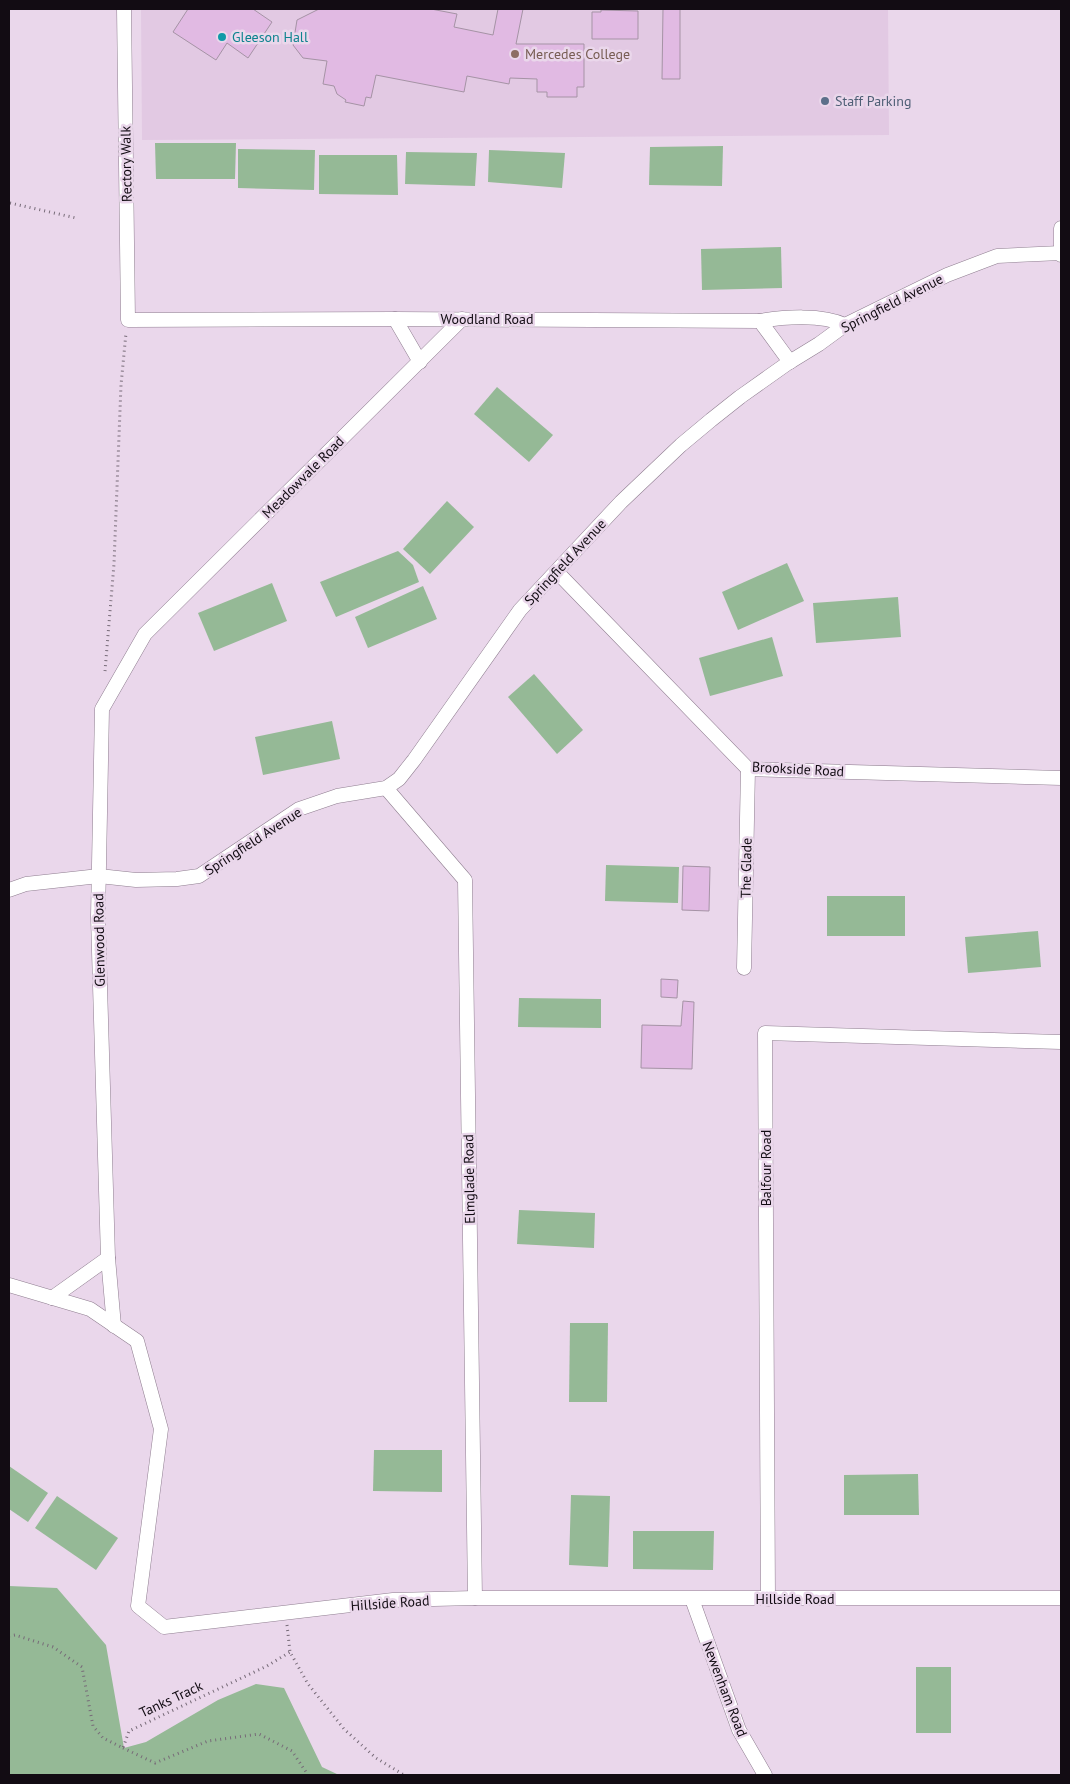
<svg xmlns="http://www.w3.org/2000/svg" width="1070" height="1784" font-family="'PT Sans',sans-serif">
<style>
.built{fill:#e2c9e3}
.green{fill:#95b996}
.building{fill:#e1bae3;stroke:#a593a5}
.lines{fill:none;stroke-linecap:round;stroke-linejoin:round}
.minor-casing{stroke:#8f7e90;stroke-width:15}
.path{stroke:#776b78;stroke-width:3;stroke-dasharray:1 4;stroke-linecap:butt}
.minor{stroke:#fff;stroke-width:14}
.culture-dot{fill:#0f9aa8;stroke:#ead7eb;stroke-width:2}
.education-dot{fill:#8d6e63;stroke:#ead7eb;stroke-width:2}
.service-dot{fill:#5c6f8a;stroke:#ead7eb;stroke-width:2}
.labels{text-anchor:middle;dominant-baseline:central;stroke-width:5;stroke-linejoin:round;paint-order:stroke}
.culture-label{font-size:14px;fill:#0d838f;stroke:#ead7eb;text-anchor:start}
.education-label{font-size:14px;fill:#785e54;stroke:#ead7eb;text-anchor:start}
.service-label{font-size:14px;fill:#4e5e75;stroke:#ead7eb;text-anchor:start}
.street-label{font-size:14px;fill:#120c13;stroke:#ead7eb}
</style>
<rect width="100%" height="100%" fill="#ead7eb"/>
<!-- built -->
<path class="built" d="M141 9H888L889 135 142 140Z"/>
<!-- green -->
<g class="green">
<path d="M155 143H236L235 179H156Z"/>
<path d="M723 146 722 186 649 185 650 147Z"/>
<path d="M238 149 315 150 314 190 238 188Z"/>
<path d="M489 150 565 153 562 188 488 182Z"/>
<path d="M406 152 477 153 475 186 405 184Z"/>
<path d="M319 155H397L398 195 319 194Z"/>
<path d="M781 247 782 288 702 290 701 249Z"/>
<path d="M497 387 553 435 529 462 474 414Z"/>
<path d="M447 501 474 527 430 574 403 549Z"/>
<path d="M398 551 413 565 419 582 336 617 320 582Z"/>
<path d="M787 563 804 601 738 630 722 592Z"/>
<path d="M272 583 287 621 214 651 198 613Z"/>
<path d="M423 586 437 619 368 648 355 617Z"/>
<path d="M898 597 901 637 816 643 813 603Z"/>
<path d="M772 637 783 676 710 696 699 658Z"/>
<path d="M534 674 583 730 557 754 508 697Z"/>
<path d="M332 721 340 759 263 775 255 737Z"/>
<path d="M606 865 679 867 678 903 605 901Z"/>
<rect x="827" y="896" width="78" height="40"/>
<path d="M1038 931 1041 967 968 973 965 937Z"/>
<path d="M519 998 601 999V1028L518 1027Z"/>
<path d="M519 1210 595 1213 594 1248 517 1244Z"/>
<path d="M570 1323H608L607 1402H569Z"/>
<path d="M374 1450H442V1492L373 1491Z"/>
<path d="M9 1466 48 1493 28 1522 9 1509Z"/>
<path d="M918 1474 919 1515H844V1475Z"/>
<path d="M571 1495 610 1496 608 1567 569 1565Z"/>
<path d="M57 1496 118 1538 96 1570 35 1528Z"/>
<path d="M633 1531H714L713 1570 633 1569Z"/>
<path d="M9 1586 57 1588 106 1645 124 1748 146 1742 218 1700 256 1684 284 1688 322 1767 339 1775H9Z"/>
<rect x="916" y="1667" width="35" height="66"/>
</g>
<!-- building -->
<g class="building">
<path d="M188 9H253L272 22 248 58 227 43 216 60 173 32Z"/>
<path d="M319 9H431L457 14 454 27 493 35 498 9H523L516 44H584V87H577V97H547V92H537V79L510 78 509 84 467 76 464 92 376 75 371 98 366 97 364 106 345 102 346 100 337 94 334 86 323 84 327 61 303 58 293 45 297 20Z"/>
<path d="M663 9H680V79H662Z"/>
<path d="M601 10 638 11V39H592V12H601Z"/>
<path d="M683 866 710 867 709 911 682 910Z"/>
<path d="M661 979 678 980 677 998 661 997Z"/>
<path d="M683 1001 694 1002 692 1069 641 1068 642 1025 681 1026Z"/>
</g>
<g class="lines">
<!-- minor casing -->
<g class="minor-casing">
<g id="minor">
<path d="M124 9 128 320 395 319 760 321C784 317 822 314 845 325"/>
<path d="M1061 228V255"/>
<path d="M395 319 420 362"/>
<path d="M760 321 790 362"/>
<path d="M557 572 748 769 1061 778"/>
<path d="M386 788 465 880 475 1598"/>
<path d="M9 890 26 884 99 876 136 880 177 879 199 876 299 809 337 796 386 788 399 779 414 760 520 610 621 502 681 445 711 420 740 397 788 363 819 344 845 325 906 295 947 275 997 256 1061 253"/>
<path d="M744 968 748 769"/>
<path d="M9 1285 90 1309 137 1341 161 1429 138 1606 164 1627 393 1600 475 1598H1061"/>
<path d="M52 1298 108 1258"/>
<path d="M114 1326 108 1258 98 917 102 709 145 634 462 319"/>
<path d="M692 1599 739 1730 765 1775"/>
<path d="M768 1599 765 1033 1061 1042"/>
</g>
</g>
<!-- path -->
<g class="path">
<path d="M10 203 76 218"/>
<path d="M105 671 114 564 121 385 126 333"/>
<path d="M287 1625 290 1652 308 1684 344 1729 376 1758 404 1775"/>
<path d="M9 1636 15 1635 53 1647 82 1667 93 1726 103 1738 123 1748 129 1731 267 1666 290 1652"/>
<path d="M123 1748 155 1763 208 1741 259 1734 292 1751 308 1775"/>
</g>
<!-- minor -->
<use href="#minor" class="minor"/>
</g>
<!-- markers -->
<circle class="culture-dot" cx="222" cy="37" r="5"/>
<circle class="education-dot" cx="515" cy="54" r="5"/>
<circle class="service-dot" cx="825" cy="101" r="5"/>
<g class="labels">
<!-- culture labels -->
<g class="culture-label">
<text x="232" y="37">Gleeson Hall</text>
</g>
<!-- education labels -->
<g class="education-label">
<text x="525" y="54">Mercedes College</text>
</g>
<!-- service labels -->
<g class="service-label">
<text x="835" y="101">Staff Parking</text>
</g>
<!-- street labels -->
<g class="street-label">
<text transform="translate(126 164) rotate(-91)">Rectory Walk</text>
<text transform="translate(892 303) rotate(-27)">Springfield Avenue</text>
<text x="487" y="319">Woodland Road</text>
<text transform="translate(303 477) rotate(-45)">Meadowvale Road</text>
<text transform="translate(565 562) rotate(-47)">Springfield Avenue</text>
<text transform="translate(798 769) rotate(3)">Brookside Road</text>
<text transform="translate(253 841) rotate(-33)">Springfield Avenue</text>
<text transform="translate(746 868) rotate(-89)">The Glade</text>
<text transform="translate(99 940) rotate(-91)">Glenwood Road</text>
<text transform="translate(766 1168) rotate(-90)">Balfour Road</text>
<text transform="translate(469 1179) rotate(-91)">Elmglade Road</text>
<text x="795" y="1599">Hillside Road</text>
<text transform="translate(390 1603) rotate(-4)">Hillside Road</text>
<text transform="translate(725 1689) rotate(69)">Newenham Road</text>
<text transform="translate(171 1699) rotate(-25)">Tanks Track</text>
</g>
</g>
<!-- border -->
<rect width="1070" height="1784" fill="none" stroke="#120c13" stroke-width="20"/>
</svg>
